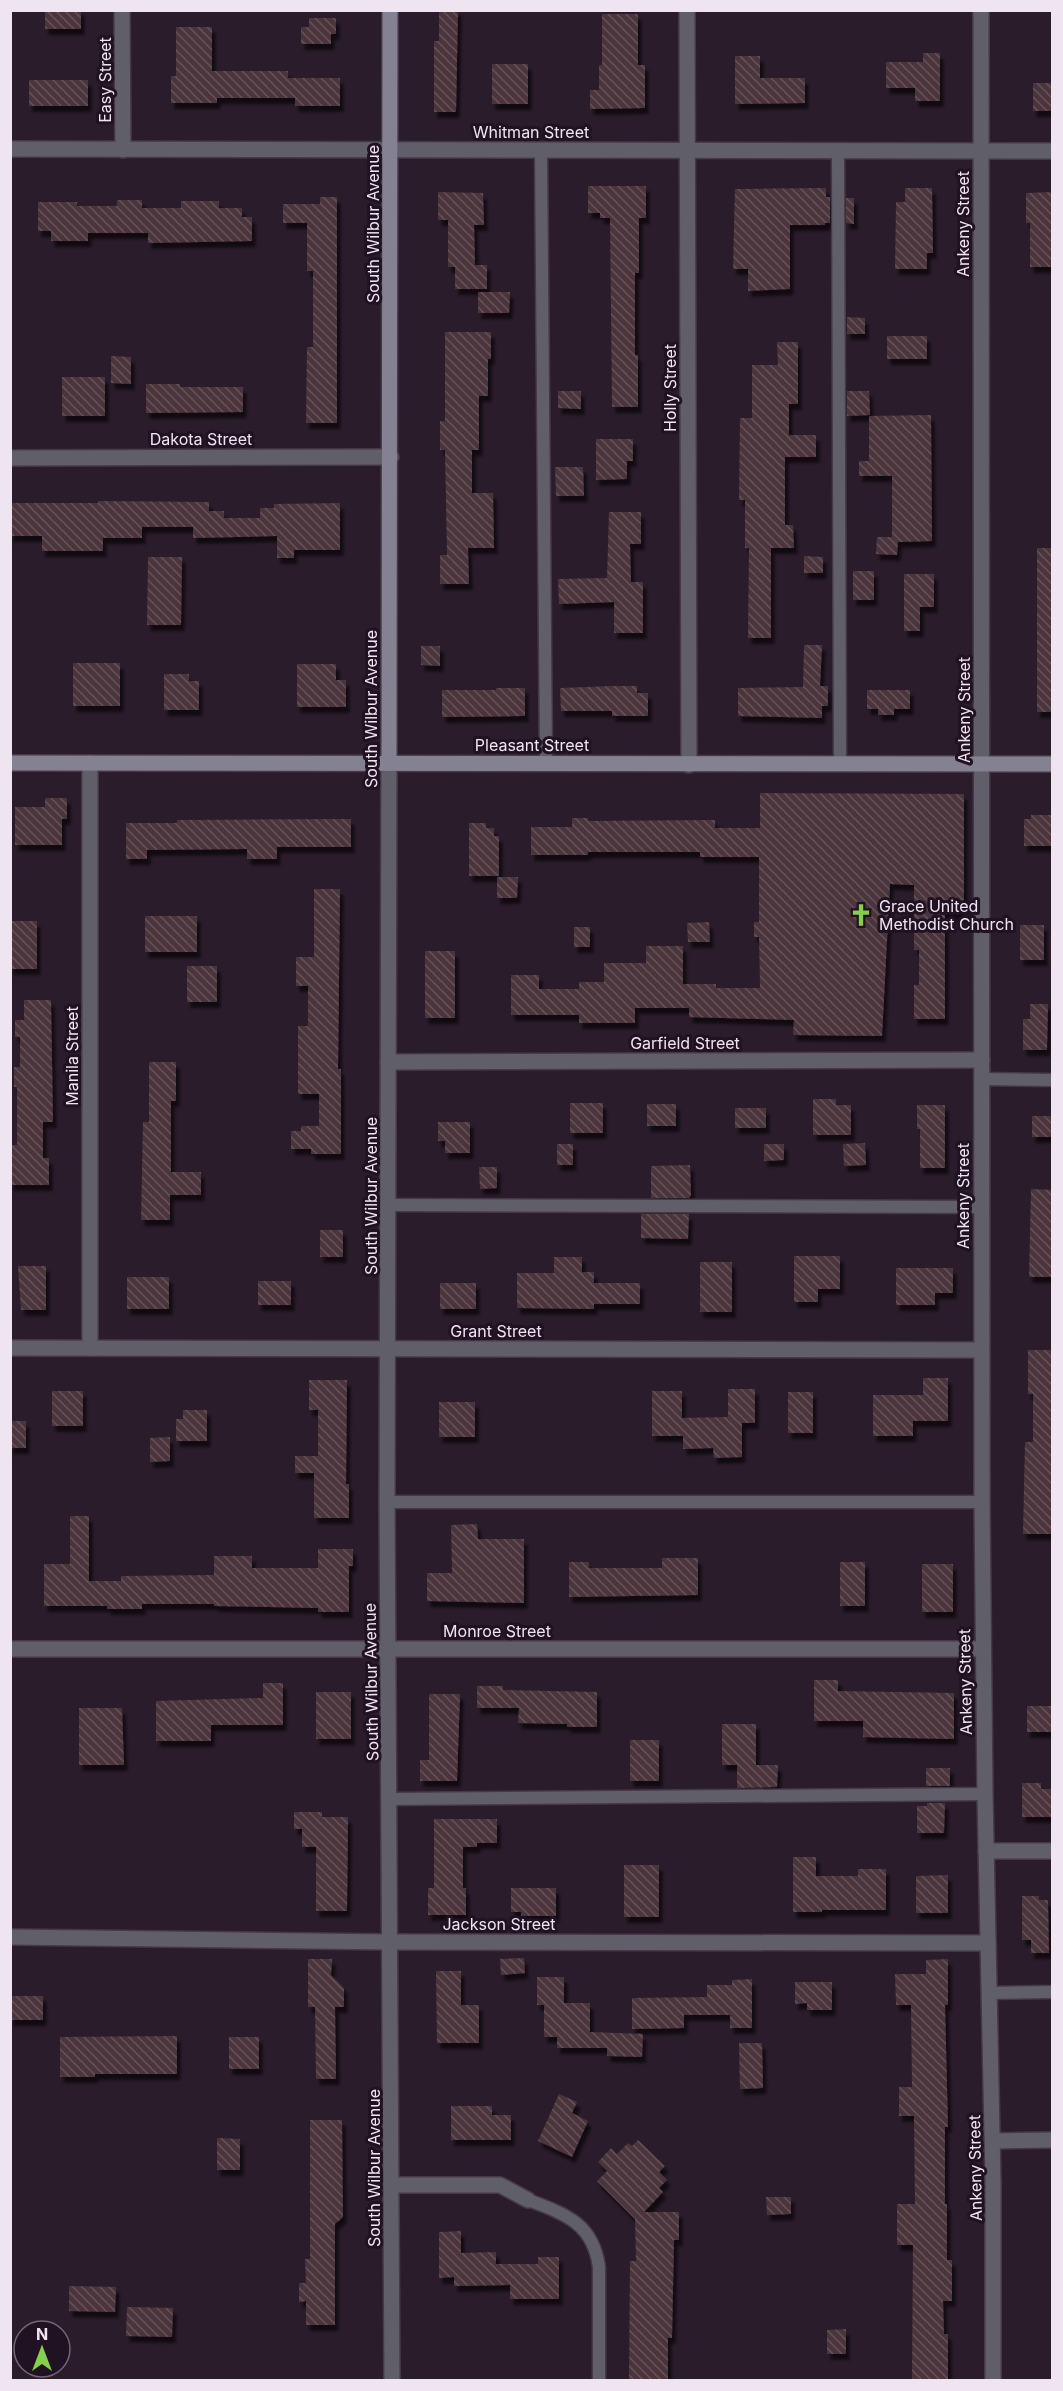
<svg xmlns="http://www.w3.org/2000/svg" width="1063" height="2391" font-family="Inter,sans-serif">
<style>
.building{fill:url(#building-back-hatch);filter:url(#shadow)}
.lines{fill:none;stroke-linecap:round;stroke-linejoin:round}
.lane-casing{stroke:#463847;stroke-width:15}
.street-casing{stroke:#463847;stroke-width:18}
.secondary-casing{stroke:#463847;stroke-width:18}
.lane{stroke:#605f69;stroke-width:12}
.street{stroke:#605f69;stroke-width:15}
.secondary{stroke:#848292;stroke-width:15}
.labels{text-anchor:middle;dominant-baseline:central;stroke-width:6;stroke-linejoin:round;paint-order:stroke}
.street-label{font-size:16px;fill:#efe5f0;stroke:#201222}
.poi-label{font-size:16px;fill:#efe5f0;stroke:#201222;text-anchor:start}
</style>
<defs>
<pattern id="building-back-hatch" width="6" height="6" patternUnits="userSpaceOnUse" patternTransform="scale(1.5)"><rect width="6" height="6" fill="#4c343c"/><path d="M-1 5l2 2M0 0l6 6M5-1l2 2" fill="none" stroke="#665158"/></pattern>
<filter id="shadow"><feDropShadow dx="3.5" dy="6" stdDeviation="1.5" flood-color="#0009"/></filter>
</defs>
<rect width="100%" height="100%" fill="#2a1c2b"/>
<!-- building -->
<g class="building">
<rect x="45" y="10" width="36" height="19"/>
<path d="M439 10H458L456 112H434V41H439Z"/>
<path d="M602 14H638V65H645V108L590 109V90H599V65H602Z"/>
<path d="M309 18H336V34H331V44H301V27H309Z"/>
<path d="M176 27H212V71H288V78H340V106H295V98H217V103H171V76H176Z"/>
<path d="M923 53H940V101H915V88H886V62H923Z"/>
<path d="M735 56H760V78H805V103L735 104Z"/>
<rect x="492" y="64" width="36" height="40"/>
<rect x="29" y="80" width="59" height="26"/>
<rect x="1033" y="83" width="20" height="28"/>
<path d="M588 186H646V218H639V273H635V355H638V407H612L610 218H600V213H588Z"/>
<path d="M826 188V197H830V223H825V225H790V289L748 291V269H733L735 189Z"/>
<path d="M905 188H932L933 253H927V269H895L896 202H905Z"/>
<path d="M438 192 483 193 484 225H474L475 265H487V289H455V267H448V220H438Z"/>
<path d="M1053 192V267H1030V223H1026V193Z"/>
<path d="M320 197H337V423H306L307 347H313V271H307V223H283V204H320Z"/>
<path d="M846 198H854V224L846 223Z"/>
<path d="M117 200H142V208H181V201H219V208H242V217H252V241L148 243V233H88V241H51V231H38V202H77V206H117Z"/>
<path d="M478 292H510L509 313H478Z"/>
<path d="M847 317 865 318V334H847Z"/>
<path d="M445 332H491V359H488V396H479V450H472V493H493L494 548H468L469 584H440V555H447L445 450H440V421H445Z"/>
<rect x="887" y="336" width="40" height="23"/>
<path d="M777 342H798V404H789V435H816V457H785V525H793L794 548H771V638H748L749 548H745V500H739L740 418H752V365H778Z"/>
<path d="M111 356 131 357V384L111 383Z"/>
<rect x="62" y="377" width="43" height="39"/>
<path d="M146 384H180V387H243V412L146 413Z"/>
<path d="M558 391H581V409L558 408Z"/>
<path d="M847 391H869L870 415 847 416Z"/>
<path d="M931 415 932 541 898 542 897 555 876 554 877 537H892V476H859V461H869V416Z"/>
<path d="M596 439H633V461H627V479L596 480Z"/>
<path d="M555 467H583L584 496H556Z"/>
<path d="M98 501 209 502V511H224V518H260V508H274V504L340 503V550H294V558H277V536L193 538V527H142V538H103V551H42V536H10V503H98Z"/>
<path d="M609 512H641V544H630L631 582H643V633H614V602L559 604 558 579 607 578Z"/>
<rect x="1037" y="548" width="16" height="164"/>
<path d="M804 556 823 557V573H804Z"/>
<path d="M148 557H182L181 625H147Z"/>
<rect x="853" y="571" width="21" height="29"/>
<path d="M904 574H934V607H920V631H904Z"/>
<path d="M804 645H822L820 686H828V706H822V718L738 716V688L803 687Z"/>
<path d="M421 646H440V666L421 665Z"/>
<rect x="73" y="663" width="47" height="43"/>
<path d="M297 664H336V680H346V707H297Z"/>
<path d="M164 674H189V681H199V710H164Z"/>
<path d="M612 686H637V693H648V716H612V711H561L560 688Z"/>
<path d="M496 688H525V716L442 717V690H496Z"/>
<path d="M867 690H910V709H894V715H878V709H867Z"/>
<path d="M760 793 964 794V913L945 914V1019H914V985H919V950H914V885L890 884 882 1036 793 1035 794 1020 689 1017V1008H635V1023H579V1015H511V975H539V989H579V982H604V963H646V946H683V984H716V988H760L759 937H754V922H759V857H700V852H588V855H531V827H572V818H588V821L715 820V828H760Z"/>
<path d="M45 798H67V819H62V845H15V807H45Z"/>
<path d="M1031 815H1053V846H1024V819H1031Z"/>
<path d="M351 819V847H277V859H247V849L147 850V859H126V823H177V820Z"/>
<path d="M469 823H486V828H494V836H499V876H469Z"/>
<path d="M497 877H518L517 898H497Z"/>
<path d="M314 889H340L338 1069H341V1154H311V1149H291V1131H301V1126H319V1094H298V1026H308V986H296V957H314Z"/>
<rect x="145" y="916" width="52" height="36"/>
<rect x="10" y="921" width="27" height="48"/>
<path d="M709 922 710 942H688L687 923Z"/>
<rect x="1020" y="925" width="24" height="35"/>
<rect x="574" y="927" width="16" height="20"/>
<rect x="425" y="951" width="30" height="67"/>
<rect x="187" y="966" width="30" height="36"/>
<path d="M24 1000H51L53 1122H43V1158H49V1185H10V1145H17V1087H14V1067H20V1037H15V1020H24Z"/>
<path d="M1030 1004H1048L1047 1050H1023V1019H1030Z"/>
<path d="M149 1062H176V1101H171V1172H201V1195H170V1220H141L143 1122H149Z"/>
<path d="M813 1099H836V1105H851V1135H813Z"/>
<rect x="570" y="1103" width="33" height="30"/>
<rect x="647" y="1104" width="29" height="22"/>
<path d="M917 1105H945V1168H920V1129H917Z"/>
<rect x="735" y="1108" width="31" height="20"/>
<rect x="1032" y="1116" width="21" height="21"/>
<path d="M438 1122H470V1153H445V1141H438Z"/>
<path d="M865 1143 866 1165 844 1166 843 1144Z"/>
<rect x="557" y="1144" width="16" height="21"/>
<path d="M764 1144H784V1160L764 1161Z"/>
<path d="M690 1165 691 1195 689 1198H651V1166Z"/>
<path d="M479 1167H497V1188L480 1189Z"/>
<path d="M1031 1189 1053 1190V1277H1029Z"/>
<path d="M641 1214H689L688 1239 641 1238Z"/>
<rect x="320" y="1230" width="23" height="27"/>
<path d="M794 1256H840V1289H818V1302H794Z"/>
<path d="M554 1257H582V1272H594V1283H640V1304H594V1309L517 1308V1273H554Z"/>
<rect x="700" y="1262" width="32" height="50"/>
<path d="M18 1266H46V1310H21Z"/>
<path d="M896 1268H953V1293H935V1305H896Z"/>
<rect x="127" y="1277" width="42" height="32"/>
<rect x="258" y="1281" width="33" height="24"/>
<rect x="440" y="1283" width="36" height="26"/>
<path d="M1028 1350H1053V1534H1023L1025 1442H1033V1394H1028Z"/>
<path d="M923 1378H948V1421H913V1436H873V1395H923Z"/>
<path d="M309 1380H347L346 1484H349V1518H314V1473H295V1456H318V1410H309Z"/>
<path d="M728 1389H755V1423H742V1457L714 1458 713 1448 683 1449V1436H652V1391H682V1418L728 1417Z"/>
<rect x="52" y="1391" width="31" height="35"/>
<rect x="788" y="1392" width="25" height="41"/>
<rect x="439" y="1402" width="36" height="35"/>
<path d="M183 1410H207V1441H176V1419H183Z"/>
<rect x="10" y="1421" width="16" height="27"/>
<path d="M170 1437V1461L150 1462V1438Z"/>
<path d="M70 1516H89V1581H121V1576L214 1575V1556H252V1568H318V1549H353V1566H349V1612H318V1608L214 1606V1604H142V1609H107V1606H44V1564H70Z"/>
<path d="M477 1524 478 1539H524V1603L427 1601V1573H452L451 1525Z"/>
<path d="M662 1558H698V1595L569 1597V1562H589V1568H662Z"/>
<rect x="840" y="1562" width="25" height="44"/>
<rect x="922" y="1564" width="31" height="48"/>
<path d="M814 1680H838V1691L954 1693V1739L863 1737V1721H814Z"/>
<path d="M263 1683H283V1725H211V1741H156V1701L263 1698Z"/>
<path d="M477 1686H503V1690L597 1692V1727H567V1724L518 1723 519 1708H477Z"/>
<rect x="316" y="1692" width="35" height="47"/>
<path d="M429 1694H460L457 1781H420V1760H429Z"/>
<rect x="1027" y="1706" width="26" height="26"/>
<path d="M79 1708H122L124 1765H79Z"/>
<path d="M722 1724H756V1765H778L777 1787 737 1788V1765H722Z"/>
<rect x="630" y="1740" width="29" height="41"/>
<rect x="926" y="1768" width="24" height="18"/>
<path d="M1022 1783H1041V1789H1053V1817H1022Z"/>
<path d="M927 1803H945L944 1833H917V1806H927Z"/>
<path d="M294 1812H322V1817H348L347 1911H316V1847H302V1829H294Z"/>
<path d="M434 1819H497V1843H477V1847H463V1888H466V1915H428V1888H434Z"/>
<path d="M793 1857H816V1876H858V1869H886V1910H822V1912H793Z"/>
<rect x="624" y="1865" width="35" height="52"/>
<path d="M948 1875V1913H916V1876Z"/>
<path d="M511 1888H556V1916H521V1912H511Z"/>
<path d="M1022 1896H1039V1900H1048L1049 1953H1031V1940H1022Z"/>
<path d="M524 1958 525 1973 501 1975 500 1959Z"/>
<path d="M308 1959H332L331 1975 344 1988V2007H335L336 2079H316L315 2007H308Z"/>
<path d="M948 1959V2005H945L948 2127H945V2204H947V2260H952V2301H943L944 2334H948V2380H912L913 2245H897V2204H915L914 2116H899V2087H912L911 2005H896L895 1974H926V1960Z"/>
<path d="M436 1971H461V2005H479V2043H437Z"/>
<path d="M537 1977H564V2003H590V2032L643 2034 642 2057 607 2056V2048H557V2037H544V2005H537Z"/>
<path d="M752 1979V2028H730V2015H684V2028L632 2029V1998L707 1997V1985H732V1980Z"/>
<path d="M795 1982H832V2010H807V2003L795 2004Z"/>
<rect x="10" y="1996" width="33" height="24"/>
<path d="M177 2036V2074H95V2077H60V2037Z"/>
<rect x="229" y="2037" width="30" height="32"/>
<path d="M739 2043H762L763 2088 740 2089Z"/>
<path d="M559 2094 577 2102 572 2113 588 2121 572 2157 538 2141Z"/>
<path d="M451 2106H492V2115H511V2140H451Z"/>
<path d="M310 2120H342L343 2217 335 2224V2325H306V2301L299 2302V2283H306L305 2259H310Z"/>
<path d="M217 2138 240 2139V2170H217Z"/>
<path d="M638 2140 665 2166 659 2172 667 2180 659 2188 663 2192 644 2212H679V2240H674L672 2338H668V2380H629L630 2261H636L635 2219 597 2181 607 2171 598 2162 611 2148 617 2154 628 2143 632 2146Z"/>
<path d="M766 2197H791V2214L767 2215Z"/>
<path d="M461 2231V2253L496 2252V2264H538V2257H559V2299H510V2285L454 2286V2277L439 2278V2232Z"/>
<path d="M69 2286 116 2287 115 2312 69 2311Z"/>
<path d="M127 2307 173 2308 172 2337 126 2336Z"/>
<path d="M846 2329V2354H827V2330Z"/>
</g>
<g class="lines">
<!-- lane casing -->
<g class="lane-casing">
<g id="lane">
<path d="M541 150 546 763"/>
<path d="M838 150 840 763"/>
<path d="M982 1079 1052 1080"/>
<path d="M390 1205 981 1207"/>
<path d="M387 1502H982"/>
<path d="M391 1799 985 1794"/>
<path d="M990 1993 1052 1992"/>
<path d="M528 2200C565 2214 593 2223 599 2267V2380"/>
</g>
</g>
<!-- street casing -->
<g class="street-casing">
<g id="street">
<path d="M122 10 123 150"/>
<path d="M687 10 689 765"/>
<path d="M981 10 982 1502 985 1794 993 2182V2380"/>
<path d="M10 149 1052 151"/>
<path d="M10 458 391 457"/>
<path d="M90 763V1348"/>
<path d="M389 763 387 1502 392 2380"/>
<path d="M388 1062 982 1060"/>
<path d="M10 1348 981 1350"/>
<path d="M10 1649H983"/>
<path d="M986 1851H1052"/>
<path d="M10 1937 390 1942 988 1943"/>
<path d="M993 2141 1052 2140"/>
<path d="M393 2185H500L528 2200"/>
</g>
</g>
<!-- secondary casing -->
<g class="secondary-casing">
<g id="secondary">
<path d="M10 763 1052 764"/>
<path d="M389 763 390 10"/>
</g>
</g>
<!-- lane -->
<use href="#lane" class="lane"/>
<!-- street -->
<use href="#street" class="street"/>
<!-- secondary -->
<use href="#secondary" class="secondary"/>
</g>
<!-- icons -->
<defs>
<g id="church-bare" transform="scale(1.8)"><path d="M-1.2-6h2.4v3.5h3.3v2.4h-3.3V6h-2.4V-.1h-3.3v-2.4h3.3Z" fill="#86cf4c" stroke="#201222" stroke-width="2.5" paint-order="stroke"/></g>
</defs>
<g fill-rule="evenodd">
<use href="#church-bare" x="861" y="915"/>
</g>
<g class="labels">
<!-- street labels -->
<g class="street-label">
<text transform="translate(105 80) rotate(-90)">Easy Street</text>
<text x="531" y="132">Whitman Street</text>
<text transform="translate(373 224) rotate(-90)">South Wilbur Avenue</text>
<text transform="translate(963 224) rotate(-90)">Ankeny Street</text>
<text transform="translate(670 388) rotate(-90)">Holly Street</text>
<text x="201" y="439">Dakota Street</text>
<text transform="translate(371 709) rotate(-90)">South Wilbur Avenue</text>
<text transform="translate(964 710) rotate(-90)">Ankeny Street</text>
<text x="532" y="745">Pleasant Street</text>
<text x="685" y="1043">Garfield Street</text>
<text transform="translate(72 1056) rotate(-90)">Manila Street</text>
<text transform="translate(371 1196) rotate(-90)">South Wilbur Avenue</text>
<text transform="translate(963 1196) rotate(-90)">Ankeny Street</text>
<text x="496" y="1331">Grant Street</text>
<text x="497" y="1631">Monroe Street</text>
<text transform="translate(371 1682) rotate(-91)">South Wilbur Avenue</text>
<text transform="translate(965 1682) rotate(-91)">Ankeny Street</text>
<text x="499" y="1924">Jackson Street</text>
<text transform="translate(374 2168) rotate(-90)">South Wilbur Avenue</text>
<text transform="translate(975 2168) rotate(-91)">Ankeny Street</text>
</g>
<!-- poi labels -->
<g class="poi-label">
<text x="879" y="906">Grace United<tspan x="879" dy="18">Methodist Church</tspan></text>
</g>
</g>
<!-- border -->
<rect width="1063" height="2391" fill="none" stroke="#efe5f0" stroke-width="24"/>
<!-- north arrow -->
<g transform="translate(42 2349)"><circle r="28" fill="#201222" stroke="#736674" stroke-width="1.5"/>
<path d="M0-4.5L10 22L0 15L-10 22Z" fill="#86cf4c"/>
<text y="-9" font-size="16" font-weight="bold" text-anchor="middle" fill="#efe5f0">N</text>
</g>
</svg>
